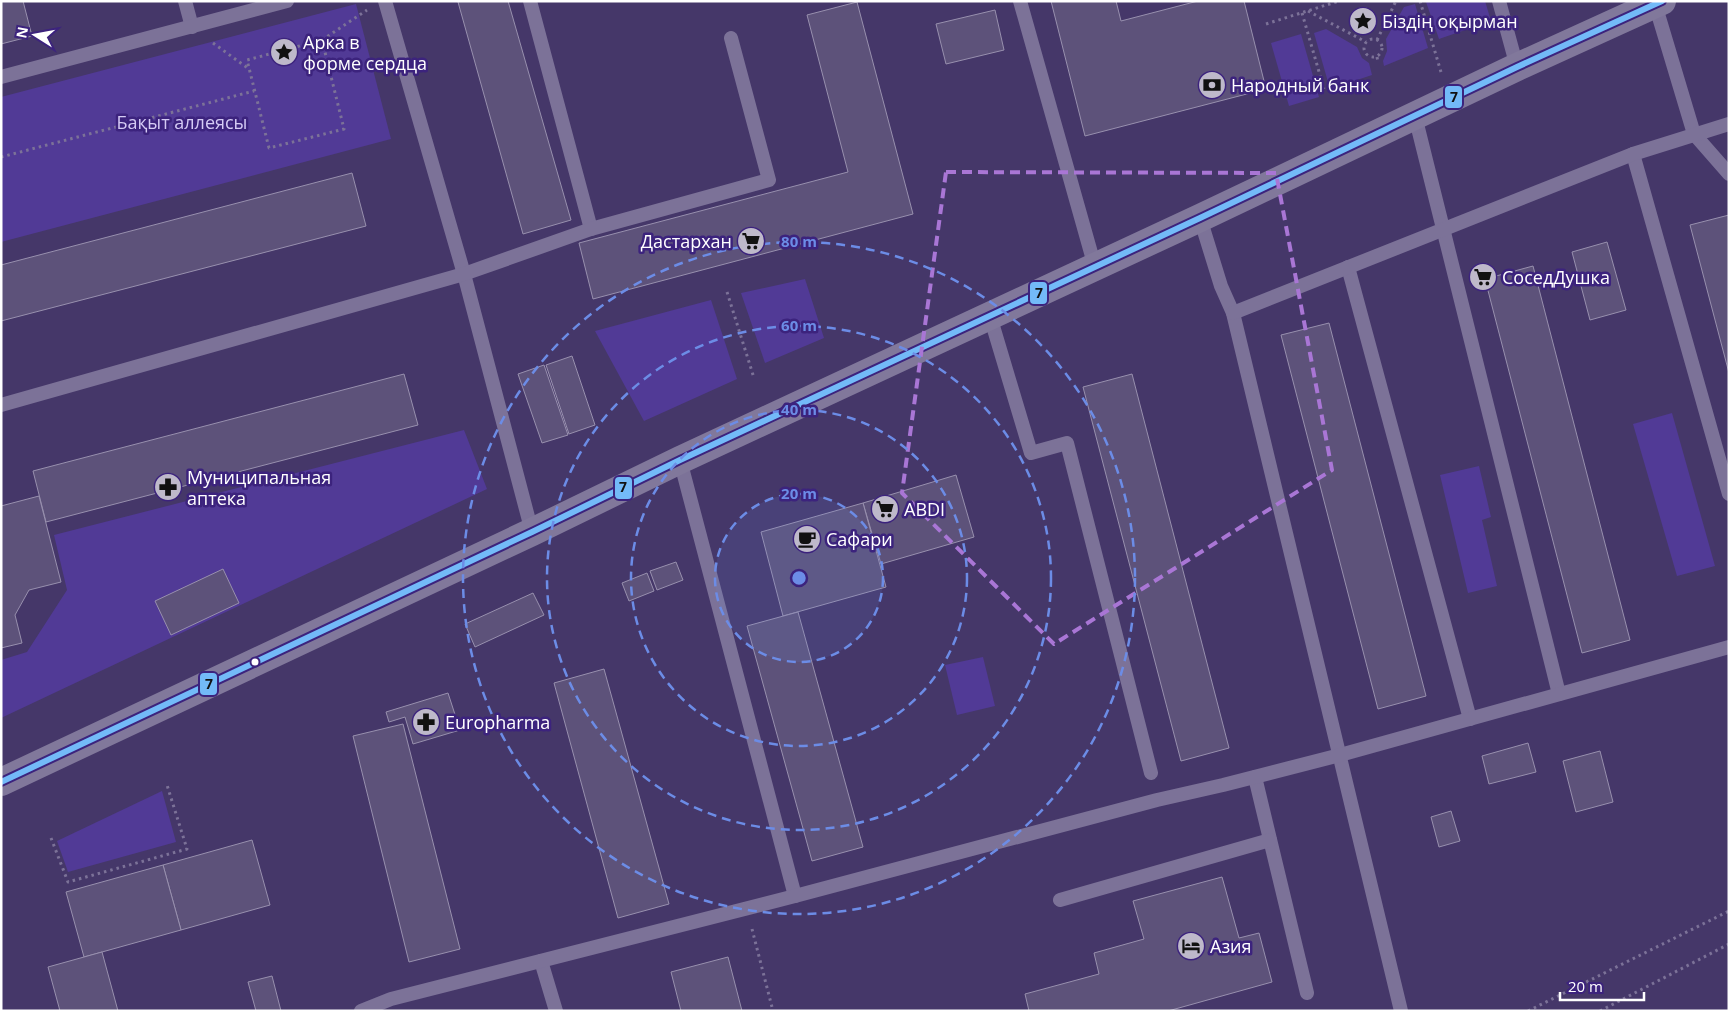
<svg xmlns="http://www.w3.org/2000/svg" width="1730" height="1012" font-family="'Open Sans',sans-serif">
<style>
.green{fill:#513a96}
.building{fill:#5d527a;stroke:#9890ae}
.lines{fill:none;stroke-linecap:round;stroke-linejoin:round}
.path{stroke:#7c7298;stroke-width:3;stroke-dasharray:2.5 4;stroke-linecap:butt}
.lane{stroke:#7c7298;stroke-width:14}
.secondary{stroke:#81789b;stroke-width:28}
.bus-1-casing{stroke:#3c237d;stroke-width:10}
.bus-1{stroke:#73baf8;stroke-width:6}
.marked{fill:none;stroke:#a976d5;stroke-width:4;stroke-dasharray:10 6;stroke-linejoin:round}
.ring{fill:none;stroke:#6c8ce6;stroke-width:2.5;stroke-dasharray:9 6}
.bus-dot{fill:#fff;stroke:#3c237d;stroke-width:2}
.labels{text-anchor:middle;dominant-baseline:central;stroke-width:5;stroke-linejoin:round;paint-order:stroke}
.poi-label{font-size:18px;fill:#fff;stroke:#3c237d;text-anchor:start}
.park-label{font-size:18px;fill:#d5cbf5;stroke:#3c237d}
.centre{fill:#6c8ce6;stroke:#3c237d;stroke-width:2.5}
.ring-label{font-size:15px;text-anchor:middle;font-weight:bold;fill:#6c8ce6;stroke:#3c237d;stroke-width:5;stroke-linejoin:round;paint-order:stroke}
.line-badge{stroke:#3c237d;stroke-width:2}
.pale-badge-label{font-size:14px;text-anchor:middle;font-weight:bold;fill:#111}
</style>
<rect width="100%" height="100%" fill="#453769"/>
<!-- green -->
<g class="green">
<path d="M1428 1H1485L1491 21 1439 39 1426 2Z"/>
<path d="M356 4 391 139 1 242V97Z"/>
<path d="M1415 4 1428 48 1384 66 1383 61 1387 51 1386 39 1404 7Z"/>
<path d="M1326 29 1357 47 1362 58 1369 63 1372 75 1330 89 1314 33Z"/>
<path d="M1301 34 1319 97 1289 106 1271 43Z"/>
<path d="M805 279 824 338 765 363 741 293Z"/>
<path d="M711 300 737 379 644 421 595 331Z"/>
<path d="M1672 413 1715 566 1677 576 1633 424Z"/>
<path d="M464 430 487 489 1 718V660L27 652 67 590 54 535Z"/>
<path d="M1479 466 1491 517 1482 520 1497 586 1468 593 1440 475Z"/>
<path d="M983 657 995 706 957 715 945 665Z"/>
<path d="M162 791 176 842 68 872 57 841Z"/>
</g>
<!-- building -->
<g class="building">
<path d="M1 1H23L32 36 1 44Z"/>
<path d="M461 1H508L571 220 523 234 458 2Z"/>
<path d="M1051 1H1116L1121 21 1198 1H1244L1266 89 1085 136Z"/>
<path d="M857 2 913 214 593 299 579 243 848 172 807 15Z"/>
<path d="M995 10 1004 50 946 64 936 24Z"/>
<path d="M352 173 366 226 1 321V265Z"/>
<path d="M1729 215V373L1690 225Z"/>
<path d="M1607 242 1626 310 1590 320 1572 252Z"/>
<path d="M1533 266 1630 640 1582 653 1485 279Z"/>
<path d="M1329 323 1426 696 1378 709 1281 335Z"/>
<path d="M572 356 595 425 569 434 546 365Z"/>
<path d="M544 365 568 435 542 443 518 374Z"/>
<path d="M404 374 418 425 46 522 33 471Z"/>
<path d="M1132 374 1229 748 1181 761 1083 387Z"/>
<path d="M956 475 974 537 881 564 863 503Z"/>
<path d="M39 496 61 582 29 590 15 615 22 643 1 648V506Z"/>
<path d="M863 503 886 587 783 616 761 532Z"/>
<path d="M676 562 683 580 657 590 650 571Z"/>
<path d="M223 569 239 603 171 635 155 601Z"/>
<path d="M647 573 654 591 629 601 622 583Z"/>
<path d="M533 593 544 615 475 647 465 624Z"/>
<path d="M798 612 863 847 812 861 747 626Z"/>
<path d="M604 669 669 904 618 918 554 683Z"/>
<path d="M448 693 460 730 413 744 405 717 389 722 386 712Z"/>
<path d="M403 724 460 949 409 962 353 736Z"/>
<path d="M1528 743 1536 772 1489 784 1482 756Z"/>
<path d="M1600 751 1613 802 1576 812 1563 761Z"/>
<path d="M1451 811 1460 841 1439 847 1431 817Z"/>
<path d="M252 840 270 905 181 930 163 865Z"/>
<path d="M163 865 181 930 84 957 66 892Z"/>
<path d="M1222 877 1239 938 1259 933 1272 982 1168 1011H1029L1025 994 1099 974 1094 953 1144 939 1133 901Z"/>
<path d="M102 952 118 1011H60L48 967Z"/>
<path d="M728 957 742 1011H681L671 972Z"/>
<path d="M272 976 281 1011H256L248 982Z"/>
</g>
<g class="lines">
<!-- path -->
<g class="path">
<path d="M1420 1 1441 72"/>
<path d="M1308 11 1366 42"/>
<path d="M1302 13 1324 89"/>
<path d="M1266 24 1339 1"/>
<circle cx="1373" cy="48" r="9"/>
<path d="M322 40 344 129 269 148 247 60Z"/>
<path d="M322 40 367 10"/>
<path d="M1377 40 1396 1"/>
<path d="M213 43 249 69"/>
<path d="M1377 57 1378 62"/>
<path d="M1 157 254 91"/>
<path d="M727 292 754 378"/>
<path d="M51 838 68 882 187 849 167 785"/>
<path d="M752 929 773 1011"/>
<path d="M1528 1011 1729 911"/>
<path d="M1600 1011 1729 944"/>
</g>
<!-- lane -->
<g class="lane">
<path d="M185 1 192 27"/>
<path d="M385 1 464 274 532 532"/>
<path d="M530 1 591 229"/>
<path d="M1020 1 1095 267"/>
<path d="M1499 1 1517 67"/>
<path d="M1655 4 1694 134 1729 174"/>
<path d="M1 77 287 1"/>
<path d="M1415 116 1559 694"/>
<path d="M1633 154 1729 494"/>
<path d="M1200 218 1221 286 1233 313 1401 1011"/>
<path d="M1348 267 1470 719"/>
<path d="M1233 313 1633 154 1729 124"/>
<path d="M990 316 1031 453 1067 443 1151 773"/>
<path d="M1 405 464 274 591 229 769 180 731 38"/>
<path d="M680 460 795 896"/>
<path d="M1255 777 1307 993"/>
<path d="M1060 900 1270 840"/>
<path d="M541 961 556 1011"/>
<path d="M361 1011 391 999 795 896 1157 800 1223 785 1340 755 1729 647"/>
</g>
<!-- secondary -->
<path class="secondary" d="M1 782 532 532 680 460 1200 218 1517 67 1662 1"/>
<!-- bus-1 casing -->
<g class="bus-1-casing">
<path id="bus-1" d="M1 782 532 532 680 460 1200 218 1517 67 1662 1"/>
</g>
<!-- bus-1 -->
<use href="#bus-1" class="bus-1"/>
</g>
<!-- marked area -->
<path class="marked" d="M946 172 1276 173 1332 470 1054 644 902 493Z"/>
<!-- distance rings -->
<circle cx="799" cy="578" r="84" fill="#6c8ce6" fill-opacity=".12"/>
<g class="ring">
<circle cx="799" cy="578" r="84"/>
<circle cx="799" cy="578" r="168"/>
<circle cx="799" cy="578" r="252"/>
<circle cx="799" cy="578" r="336"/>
</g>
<!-- icons -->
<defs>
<g id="sight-disc" transform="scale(1.4375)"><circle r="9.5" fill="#beb9ca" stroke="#3c237d"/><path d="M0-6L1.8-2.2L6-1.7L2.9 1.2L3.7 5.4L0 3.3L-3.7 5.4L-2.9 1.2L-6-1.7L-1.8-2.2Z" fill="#111"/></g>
<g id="bank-disc" transform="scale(1.4375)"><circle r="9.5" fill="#beb9ca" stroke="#3c237d"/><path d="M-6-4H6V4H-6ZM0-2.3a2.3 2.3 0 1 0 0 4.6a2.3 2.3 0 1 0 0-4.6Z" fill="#111"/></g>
<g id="supermarket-disc" transform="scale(1.4375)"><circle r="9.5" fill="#beb9ca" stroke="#3c237d"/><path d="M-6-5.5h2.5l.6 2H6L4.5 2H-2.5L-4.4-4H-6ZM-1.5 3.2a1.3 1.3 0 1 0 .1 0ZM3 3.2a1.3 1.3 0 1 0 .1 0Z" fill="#111"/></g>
<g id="pharmacy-disc" transform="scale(1.4375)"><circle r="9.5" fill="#beb9ca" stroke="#3c237d"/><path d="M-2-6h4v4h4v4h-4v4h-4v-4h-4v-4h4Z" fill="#111"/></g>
<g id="cafe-disc" transform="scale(1.4375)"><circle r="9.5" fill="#beb9ca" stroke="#3c237d"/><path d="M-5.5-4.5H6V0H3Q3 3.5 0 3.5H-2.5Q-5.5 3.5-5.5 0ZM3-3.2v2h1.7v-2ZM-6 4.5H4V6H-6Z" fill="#111"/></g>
<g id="hotel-disc" transform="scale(1.4375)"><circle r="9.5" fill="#beb9ca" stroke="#3c237d"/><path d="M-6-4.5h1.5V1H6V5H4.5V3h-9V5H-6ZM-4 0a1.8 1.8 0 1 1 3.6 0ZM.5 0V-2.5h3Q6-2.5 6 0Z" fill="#111"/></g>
</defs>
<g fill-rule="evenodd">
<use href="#sight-disc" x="1363" y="21"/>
<use href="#sight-disc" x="284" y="52"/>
<use href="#bank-disc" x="1212" y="85"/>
<use href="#supermarket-disc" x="751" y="241"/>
<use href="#supermarket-disc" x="1483" y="277"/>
<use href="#pharmacy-disc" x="168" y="487"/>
<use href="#supermarket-disc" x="885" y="509"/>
<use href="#cafe-disc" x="807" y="539"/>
<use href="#pharmacy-disc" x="426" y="722"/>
<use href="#hotel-disc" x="1191" y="946"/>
</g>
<!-- markers -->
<circle class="bus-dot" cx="255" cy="662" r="4.5"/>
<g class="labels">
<!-- poi labels -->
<g class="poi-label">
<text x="1382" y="21">Біздің оқырман</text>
<text x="303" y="42">Арка в<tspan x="303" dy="21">форме сердца</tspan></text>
<text x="1231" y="85">Народный банк</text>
<text x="732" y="241" text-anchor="end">Дастархан</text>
<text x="1502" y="277">СоседДушка</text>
<text x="187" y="477">Муниципальная<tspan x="187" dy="21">аптека</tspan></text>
<text x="904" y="509">ABDI</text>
<text x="826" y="539">Сафари</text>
<text x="445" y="722">Europharma</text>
<text x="1210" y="946">Азия</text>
</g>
<!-- park labels -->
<g class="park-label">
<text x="182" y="122">Бақыт аллеясы</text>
</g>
</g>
<circle cx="799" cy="578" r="8" class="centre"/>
<g class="ring-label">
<text x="799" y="247">80 m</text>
<text x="799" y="331">60 m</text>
<text x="799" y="415">40 m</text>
<text x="799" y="499">20 m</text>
</g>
<g class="line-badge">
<rect x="1444" y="85" width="19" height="24" rx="5" fill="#73baf8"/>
<rect x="1029" y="281" width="19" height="24" rx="5" fill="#73baf8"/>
<rect x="614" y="476" width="19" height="24" rx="5" fill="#73baf8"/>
<rect x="199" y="672" width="19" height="24" rx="5" fill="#73baf8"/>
</g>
<g class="pale-badge-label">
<text x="1454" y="102">7</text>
<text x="1039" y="298">7</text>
<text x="623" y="492">7</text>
<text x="209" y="689">7</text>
</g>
<!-- border -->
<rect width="1730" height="1012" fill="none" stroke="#ffffff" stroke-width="5"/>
<!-- north arrow -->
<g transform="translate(35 35) rotate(281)" stroke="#3c237d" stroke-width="4" paint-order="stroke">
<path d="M0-4L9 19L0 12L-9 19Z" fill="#ffffff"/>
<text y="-8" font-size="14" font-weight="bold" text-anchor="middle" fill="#ffffff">N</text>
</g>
<!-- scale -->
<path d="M1560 992v8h84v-8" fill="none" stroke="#ffffff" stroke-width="2.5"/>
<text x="1568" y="992" font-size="15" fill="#ffffff" stroke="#3c237d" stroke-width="4" paint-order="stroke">20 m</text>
</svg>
